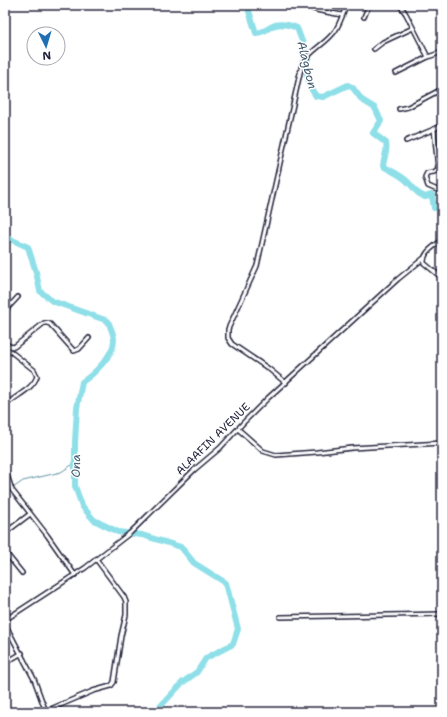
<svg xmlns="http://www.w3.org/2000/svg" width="447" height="717" font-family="'Shantell Sans',sans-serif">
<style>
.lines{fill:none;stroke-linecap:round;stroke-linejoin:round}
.stream{stroke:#6393a3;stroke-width:1}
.river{stroke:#8edfe8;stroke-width:6}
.minor-casing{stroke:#22223b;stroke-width:6}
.minor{stroke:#fff;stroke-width:3}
.labels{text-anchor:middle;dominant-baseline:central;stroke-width:3;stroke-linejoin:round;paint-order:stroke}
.street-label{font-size:11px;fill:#22223b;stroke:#fff}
.water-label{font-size:12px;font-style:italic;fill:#425b6f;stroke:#fff}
</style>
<rect width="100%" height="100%" fill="#fff"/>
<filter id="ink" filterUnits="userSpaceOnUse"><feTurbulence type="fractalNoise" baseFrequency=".025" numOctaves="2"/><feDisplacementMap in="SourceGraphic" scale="8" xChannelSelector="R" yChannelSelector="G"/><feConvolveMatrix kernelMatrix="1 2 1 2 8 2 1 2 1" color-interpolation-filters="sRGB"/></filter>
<g filter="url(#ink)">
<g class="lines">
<!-- stream -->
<g class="stream">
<path d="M13 488 23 481 61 472 75 463"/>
<path d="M5 495 10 490"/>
</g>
<!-- river -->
<g class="river">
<path d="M247 5 256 33C267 32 266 28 275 25 283 23 290 25 297 28L308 57 306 69 310 87 316 96 323 97 348 85 353 88 362 100 375 108 381 121 373 133 386 143C388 152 384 156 383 166 391 171 402 175 409 183 417 191 414 192 425 197L432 195 434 208 442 207"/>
<path d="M5 234 10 239 28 247 36 272 40 291 52 301 108 321C110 327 114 334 114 340 114 355 94 374 82 382L77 408 75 442V486L82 506 94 520 118 532 142 535 181 547 194 563 226 583 238 629 233 644 206 658 197 672 182 683 155 712"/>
</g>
<!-- minor casing -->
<g class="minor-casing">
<g id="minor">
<path d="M301 5 316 10 342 15"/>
<path d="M400 5 406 14 428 57"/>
<path d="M364 17 369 5"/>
<path d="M374 49 383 42 413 28"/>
<path d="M396 73 428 57 442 52"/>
<path d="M399 109 408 107 442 89"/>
<path d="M434 129 438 169 434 172 427 173 425 177 428 186 442 192"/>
<path d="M406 141 432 130 442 125"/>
<path d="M442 240C434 247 423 252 424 263L442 278"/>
<path d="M5 311 18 297"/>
<path d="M5 342 9 346 14 347 44 323H47L50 324 74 351 79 349 89 338"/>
<path d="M5 347 34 370 37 376C33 390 14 396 5 406"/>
<path d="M286 383 269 369 232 344 228 338V329L257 266 302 64C310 50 326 44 335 31 340 24 343 13 347 5"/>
<path d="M238 429 263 451 276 455 317 452 352 448 442 443"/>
<path d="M5 469 12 490 47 535 75 575"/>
<path d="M5 533 30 514"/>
<path d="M5 552 22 573"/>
<path d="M280 617 442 614"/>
<path d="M5 620 85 568 130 533 194 470 220 448 244 422 268 398 398 279 424 258"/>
<path d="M5 624 34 679 46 712"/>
<path d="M5 663 22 653"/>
<path d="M46 711 93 691 111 686 114 682 121 636 126 615V602L124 597 96 559"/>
</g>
</g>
<!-- minor -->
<use href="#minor" class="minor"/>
</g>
</g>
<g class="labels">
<!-- street labels -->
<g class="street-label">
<text transform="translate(213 439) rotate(-44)">ALAAFIN AVENUE</text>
</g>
<!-- water labels -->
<g class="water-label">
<text transform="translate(307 65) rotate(76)">Alagbon</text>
<text transform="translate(76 466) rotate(-89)">Ona</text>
</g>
</g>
<!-- margin -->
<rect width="447" height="717" fill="none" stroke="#fff" stroke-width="20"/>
<rect x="10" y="10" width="427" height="697" fill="none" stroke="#22223b" stroke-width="1.5" filter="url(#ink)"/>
<!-- north arrow -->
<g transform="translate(46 46) rotate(175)"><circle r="19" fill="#ffffff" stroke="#a7a7b1"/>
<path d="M0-3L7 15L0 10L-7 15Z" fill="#1f6fb2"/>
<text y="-6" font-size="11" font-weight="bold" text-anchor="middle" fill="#22223b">N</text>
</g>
</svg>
